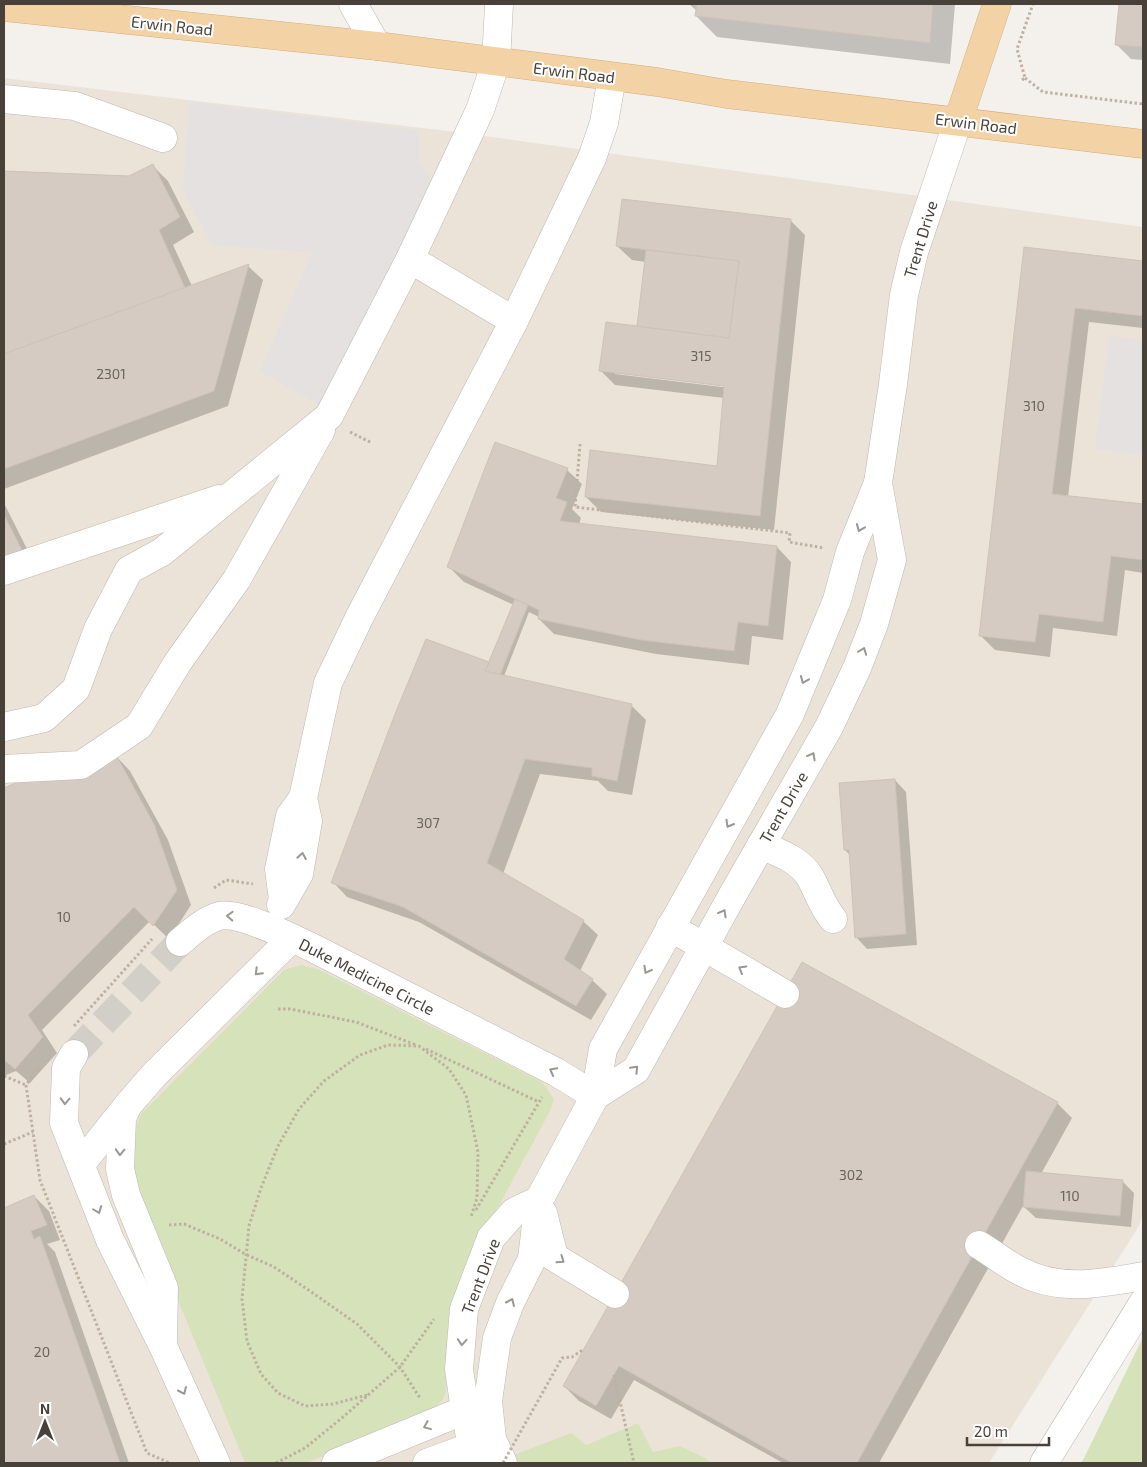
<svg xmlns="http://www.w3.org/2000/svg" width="1147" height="1467" font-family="'Exo 2',sans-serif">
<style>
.education{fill:#ece3d8}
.green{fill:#d6e3ba}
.parking{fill:#e4e1e0}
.shadow{fill:#0003;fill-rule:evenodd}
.building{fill:#d5cbc3;stroke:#cfc2b7}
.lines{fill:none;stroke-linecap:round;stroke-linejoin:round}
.minor-tunnel{stroke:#d2cec8;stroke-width:28;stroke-dasharray:28 14;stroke-linecap:butt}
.minor-casing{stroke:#bfb7af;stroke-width:29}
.major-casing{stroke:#d7ae77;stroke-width:29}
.path{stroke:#bfb1a2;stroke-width:3;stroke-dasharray:2.5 2.5;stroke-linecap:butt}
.minor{stroke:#fff;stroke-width:28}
.major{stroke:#f3d3a6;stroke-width:28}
.path-bridge{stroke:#bfb1a2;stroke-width:3;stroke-dasharray:2.5 2.5;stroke-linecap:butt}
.oneway{stroke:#9a9693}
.labels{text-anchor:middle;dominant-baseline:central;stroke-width:4;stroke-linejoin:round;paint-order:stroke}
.number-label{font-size:14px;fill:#6b645c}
.street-label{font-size:16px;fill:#48413a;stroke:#fff}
</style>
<rect width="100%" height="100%" fill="#f4f1ec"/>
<!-- education -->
<path class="education" d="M4 78 448 131 1143 227V1212L1139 1226 989 1463H4Z"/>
<!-- green -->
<g class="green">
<path d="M301 965 318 969 542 1082 554 1099 550 1111 474 1252 448 1376 446 1392 442 1401 425 1416 306 1463H245L144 1218 129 1144 141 1114 284 970Z"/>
<path d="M1143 1337V1463H1081L1084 1458Z"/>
<path d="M638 1423 653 1452 680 1446 705 1458 711 1463H503L506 1458 571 1433 586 1445Z"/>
</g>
<!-- parking -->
<g class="parking">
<path d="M189 102 419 130V161L435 185 322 407 260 371 312 253 212 245 183 191Z"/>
<path d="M1109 336 1143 340V455L1095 449Z"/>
</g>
<!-- shadow -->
<g class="shadow">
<path d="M689 4H955L950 64 717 37 696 16 697 11Z"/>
<path d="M1120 4H1143V60L1131 59 1116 44Z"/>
<path d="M153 166 168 181 194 232 173 245 192 286 248 266 263 280 228 406 4 489V173L130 177Z"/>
<path d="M790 220 805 235 774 530 601 512 586 497 718 467 724 398 615 385 600 370 641 328 638 326 646 262 632 260 617 246ZM615 371 731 385 730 388 615 374Z"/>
<path d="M1025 249 1143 263V328L1089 322 1068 497 1143 506V573L1125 570 1117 636 1053 628 1050 657 995 650 980 635Z"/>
<path d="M567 470 582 484 572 509 581 518 579 524 777 547 791 562 783 640 752 636 749 665 656 654 554 634 539 619V617L529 612 504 676 631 705 646 720 632 795 608 791 598 781 540 774 503 874 583 921 598 935 580 971 592 980 607 994 591 1020 419 922 347 897 333 882 489 664 514 605 464 582 449 567Z"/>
<path d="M4 503 35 565 4 578Z"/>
<path d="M116 756 130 771 168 840 191 905 169 939 150 921 42 1030 57 1053 30 1083 16 1071 4 1076V789L75 758Z"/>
<path d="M895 780 906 792 917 945 867 949 856 937 850 855 845 850Z"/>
<path d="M1057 1103 1072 1118 1041 1174 1123 1182 1134 1193 1131 1227 1036 1218 1023 1206 879 1463H783L634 1380 611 1419 579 1401 564 1386Z"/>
<path d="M34 1196 49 1211 60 1240 47 1244 55 1252 129 1463H4V1209Z"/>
</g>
<!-- building -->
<g class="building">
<path d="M697 4H933L930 43 695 16Z"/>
<path d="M1119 4H1143V47L1115 45Z"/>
<path d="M153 164 180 217 159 230 185 288 4 354V171L129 176Z"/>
<path d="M622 199 791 219 760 516 585 497 590 450 717 466 724 386 599 371 606 322 729 338 739 261 616 246Z"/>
<path d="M1024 247 1143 261V316L1075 308 1052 494 1143 504V560L1111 556 1103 622 1039 614 1035 642 979 636Z"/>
<path d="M646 250 739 261 729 338 637 326Z"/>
<path d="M249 264 214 391 4 469V354Z"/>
<path d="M495 442 568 468 556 498 567 502 560 521 777 546 768 626 738 622 734 651 641 640 538 619 539 610 447 567Z"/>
<path d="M4 515 22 550 4 557Z"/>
<path d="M515 599 528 605 500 675 485 671Z"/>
<path d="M426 639 489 662 485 671 632 704 617 781 592 776V768L525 759 487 863 584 920 564 959 593 979 576 1006 403 907 331 883 395 714Z"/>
<path d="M116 755 154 824 177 890 153 926 134 907 28 1015 43 1037 15 1069 4 1060V788L75 757Z"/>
<path d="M895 779 906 934 855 938 849 850H844L839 783Z"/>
<path d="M802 962 1058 1102 857 1463H792L619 1366 596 1406 563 1386Z"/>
<path d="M1026 1171 1123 1180 1120 1216 1023 1207Z"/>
<path d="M34 1195 47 1225 31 1231 34 1239 40 1236 120 1463H4V1208Z"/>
</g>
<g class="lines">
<!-- minor-tunnel -->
<path class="minor-tunnel" d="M74 1054 180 942"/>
<!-- minor casing -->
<g class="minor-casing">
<g id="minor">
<path d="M353 4 377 46"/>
<path d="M4 99 75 106 163 138"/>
<path d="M514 321 592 158 604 123 612 77"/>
<path d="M4 571 219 499"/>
<path d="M4 727 44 718 76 689 98 629 129 570 162 552 329 416 410 259 480 110 496 62 499 4"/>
<path d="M4 769 81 765 139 726 178 662 237 579 321 430"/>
<path d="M761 845C779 853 799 859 810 877 818 891 822 906 833 919"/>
<path d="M283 900 279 869 290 816 303 798 328 683 360 616 514 321 410 259"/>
<path d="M281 905 299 874 308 821 303 798"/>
<path d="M670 927 785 994"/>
<path d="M180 942C190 933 207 919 219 916 239 911 292 938 311 947L556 1072 595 1096"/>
<path d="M74 1054 66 1068 64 1123 110 1240 163 1346 216 1463"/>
<path d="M595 1096 636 1070 732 896 829 727 857 668 874 624 892 560 878 483"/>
<path d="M126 1109 122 1118 120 1169 126 1195 164 1288 163 1341"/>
<path d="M81 1164 128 1105 154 1075 292 938"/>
<path d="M543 1213 554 1257 615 1294"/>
<path d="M979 1245C994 1254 1007 1265 1022 1272 1061 1292 1103 1283 1143 1276"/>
<path d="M336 1463 482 1403"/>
<path d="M427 1463 489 1440"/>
<path d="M475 1463 465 1410 459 1369 464 1309 491 1238 514 1212 539 1200"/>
<path d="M503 1463 492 1439 488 1401 497 1338 510 1303 532 1259 539 1200 595 1096 603 1049 790 714 837 600 850 552 878 483 893 384 904 295 914 252 958 121"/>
<path d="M1044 1463 1143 1303"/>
</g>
</g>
<!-- major casing -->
<g class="major-casing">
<g id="major">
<path d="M4 7 377 46 657 82 727 94 1143 144"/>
<path d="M958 121 997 4"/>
</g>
</g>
<!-- path -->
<g class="path">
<path d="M1025 78 1043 92 1143 104"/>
<path d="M1022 80 1025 78 1017 49 1033 4"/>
<path d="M350 432 372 443"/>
<path d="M580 444 575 507 790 533 789 542 824 548"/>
<path d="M214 888 226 880 253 884"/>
<path d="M278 1009H290L356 1022 416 1045"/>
<path d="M74 1026 152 939"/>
<path d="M426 1049 539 1102"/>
<path d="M38 1069 26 1085 40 1180 147 1453 170 1463"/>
<path d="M4 1076 26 1085"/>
<path d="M4 1144 33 1132"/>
<path d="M476 1210 542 1097"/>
<path d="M169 1225 184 1224 220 1239 245 1254 274 1267 310 1291 357 1324 400 1367 420 1398"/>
<path d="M614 1375 634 1463"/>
<path d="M367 1395 333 1404 305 1406 278 1393 261 1374 247 1341 242 1299 249 1226 261 1188 278 1146 299 1109 324 1081 360 1055 388 1045 419 1046 449 1069 466 1095 478 1152 477 1198 471 1217"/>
<path d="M276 1463 305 1448 343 1417 400 1367 434 1319"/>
</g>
<!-- minor -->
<use href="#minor" class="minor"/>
<!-- major -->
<use href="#major" class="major"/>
<!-- path-bridge -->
<path class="path-bridge" d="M503 1463 562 1358 572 1357 584 1349"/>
</g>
<!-- one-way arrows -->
<defs><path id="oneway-chevron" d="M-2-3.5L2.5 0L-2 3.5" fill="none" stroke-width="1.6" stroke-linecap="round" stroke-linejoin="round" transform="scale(1.25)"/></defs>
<g class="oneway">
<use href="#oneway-chevron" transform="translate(860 528) rotate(112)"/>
<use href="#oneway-chevron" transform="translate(863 651) rotate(-69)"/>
<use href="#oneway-chevron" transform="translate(804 680) rotate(113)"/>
<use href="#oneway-chevron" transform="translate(812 756) rotate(-61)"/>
<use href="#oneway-chevron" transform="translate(729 824) rotate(120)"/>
<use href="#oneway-chevron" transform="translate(302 856) rotate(-80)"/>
<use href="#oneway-chevron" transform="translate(723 913) rotate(-61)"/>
<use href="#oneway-chevron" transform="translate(230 916) rotate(-177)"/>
<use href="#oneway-chevron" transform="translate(742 969) rotate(-150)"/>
<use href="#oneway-chevron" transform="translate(647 970) rotate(119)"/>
<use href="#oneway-chevron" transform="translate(258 972) rotate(135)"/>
<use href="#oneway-chevron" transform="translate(635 1069) rotate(-46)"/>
<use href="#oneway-chevron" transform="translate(553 1071) rotate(-152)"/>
<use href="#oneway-chevron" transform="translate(65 1101) rotate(92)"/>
<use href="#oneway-chevron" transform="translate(120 1152) rotate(92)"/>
<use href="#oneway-chevron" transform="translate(98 1210) rotate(69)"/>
<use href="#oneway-chevron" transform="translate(561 1260) rotate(35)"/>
<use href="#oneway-chevron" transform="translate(511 1302) rotate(-66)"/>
<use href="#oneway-chevron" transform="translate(462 1342) rotate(94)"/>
<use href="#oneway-chevron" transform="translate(183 1391) rotate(66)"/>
<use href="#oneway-chevron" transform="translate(427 1426) rotate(158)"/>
</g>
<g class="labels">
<!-- number labels -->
<g class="number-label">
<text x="701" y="355">315</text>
<text x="111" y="373">2301</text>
<text x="1034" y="405">310</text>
<text x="428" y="822">307</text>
<text x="64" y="916">10</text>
<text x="851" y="1174">302</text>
<text x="1070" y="1195">110</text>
<text x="42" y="1351">20</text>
</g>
<!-- street labels -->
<g class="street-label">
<text transform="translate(172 25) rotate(6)">Erwin Road</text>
<text transform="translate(574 72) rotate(7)">Erwin Road</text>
<text transform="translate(976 123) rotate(7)">Erwin Road</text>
<text transform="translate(920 239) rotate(-73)">Trent Drive</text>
<text transform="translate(783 807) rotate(-60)">Trent Drive</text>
<text transform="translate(367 976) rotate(27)">Duke Medicine Circle</text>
<text transform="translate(480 1276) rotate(-69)">Trent Drive</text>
</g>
</g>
<!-- border -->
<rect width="1147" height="1467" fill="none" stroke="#48413a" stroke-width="10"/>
<!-- north arrow -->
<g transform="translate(45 1422)" stroke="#ffffff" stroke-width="4" paint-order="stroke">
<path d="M0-4L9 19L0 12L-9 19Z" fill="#48413a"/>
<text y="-8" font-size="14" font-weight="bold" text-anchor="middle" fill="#48413a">N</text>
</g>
<!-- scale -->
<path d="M967 1437v8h82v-8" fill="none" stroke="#48413a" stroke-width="2.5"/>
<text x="974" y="1437" font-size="15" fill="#48413a" stroke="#ffffff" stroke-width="4" paint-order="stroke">20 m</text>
</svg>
